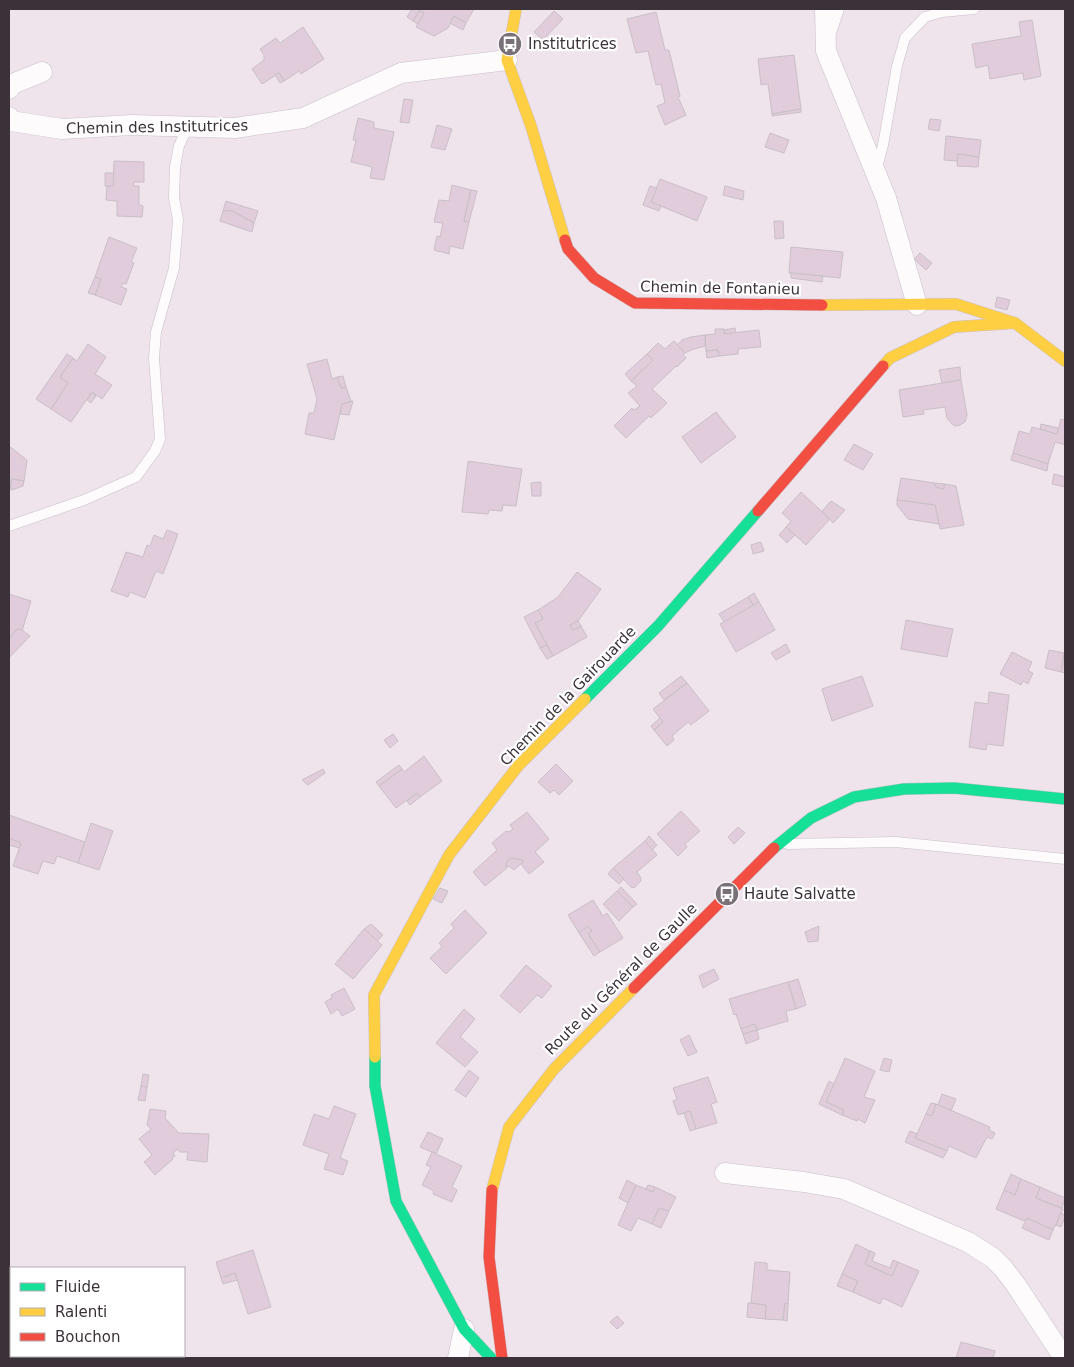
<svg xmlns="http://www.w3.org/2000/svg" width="1074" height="1367" font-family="'DejaVu Sans',sans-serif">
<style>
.building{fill:#e0ccdb;stroke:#c9c0c7}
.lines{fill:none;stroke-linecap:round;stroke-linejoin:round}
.lane-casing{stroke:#c9c0c7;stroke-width:11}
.street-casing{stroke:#c9c0c7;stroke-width:21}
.fast-casing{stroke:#c9c0c7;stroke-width:12}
.slow-casing{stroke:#c9c0c7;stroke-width:12}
.jam-casing{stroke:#c9c0c7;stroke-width:12}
.lane{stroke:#fdfbfc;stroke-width:10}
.street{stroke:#fdfbfc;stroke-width:20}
.fast{stroke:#16e098;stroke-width:11}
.slow{stroke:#ffcf43;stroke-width:11}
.jam{stroke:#f24e42;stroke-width:11}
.labels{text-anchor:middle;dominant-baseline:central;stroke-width:4.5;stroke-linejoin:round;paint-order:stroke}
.poi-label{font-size:15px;fill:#3b3239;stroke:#fff;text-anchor:start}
.street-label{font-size:15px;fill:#3b3239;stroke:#fff}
</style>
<rect width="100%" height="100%" fill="#efe3ec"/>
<!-- building -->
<g class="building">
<path d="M412 9H421L413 21 407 17Z"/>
<path d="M421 9H474L466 23 454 16 448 28 434 36 416 27 424 13 419 11Z"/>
<path d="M419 11 424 13 418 24 413 21Z"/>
<path d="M554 11 563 19 543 40 534 32Z"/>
<path d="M656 12 665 50H669L680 96 678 97 686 115 665 125 657 106 665 103 661 84 656 85 648 51 636 53 627 19Z"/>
<path d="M454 16 466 23 463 30 450 23Z"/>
<path d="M1032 20 1041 76 1024 80 1023 73 990 79 988 65 976 68 972 44 1021 36 1019 22Z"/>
<path d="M303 27 324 59 301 74 299 71 284 81 279 73 262 84 252 69 264 60V55L260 49 276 38 280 43Z"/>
<path d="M794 55 801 109 772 114 768 84 761 85 758 59Z"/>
<path d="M279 73 284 81 280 83 275 75Z"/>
<path d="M404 99 413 100 409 123 400 122Z"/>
<path d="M801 109V112L772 116V114Z"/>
<path d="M358 118 374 122V128L394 132 384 180 370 178 372 167 351 162 356 140H353Z"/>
<path d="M930 119 941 120 939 131 928 129Z"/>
<path d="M437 125 452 129 445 150 431 147Z"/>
<path d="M770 133 789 140 784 153 765 147Z"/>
<path d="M946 136 981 140 979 157 958 154 957 161 944 160Z"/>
<path d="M958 154 979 157 978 167 957 166Z"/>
<path d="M114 161 144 162V182H134V186H139V205L143 206 142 217 117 216V201L106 200 107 186H113Z"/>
<path d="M105 173H114L113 186H105Z"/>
<path d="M660 179 707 197 697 221 651 202Z"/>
<path d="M452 185 471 190 464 221 469 222 463 249 450 246 449 254 434 250 437 236 440 237 443 223 434 222 439 200 449 201Z"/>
<path d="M650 186 657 188 651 202 661 206 659 211 643 205Z"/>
<path d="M725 186 744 191 743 200 723 195Z"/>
<path d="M471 190 477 191 469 222 464 221Z"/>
<path d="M226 201 258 211 254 223 232 211H223Z"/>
<path d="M223 211H232L254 223 252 232 220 221Z"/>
<path d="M774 221H783L784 238 775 239Z"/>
<path d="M109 237 137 248 131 262 134 263 126 284 123 283 121 287 127 289 121 305 95 295 101 279 95 277Z"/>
<path d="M791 247 843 252 840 278 789 273Z"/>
<path d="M920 253 932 263 926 270 914 259Z"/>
<path d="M791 273 823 276 822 282 791 278Z"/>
<path d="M95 277 101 279 95 295 88 293Z"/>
<path d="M997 297 1010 300 1007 310 995 307Z"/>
<path d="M735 328 736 333 724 334V330Z"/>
<path d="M715 329H724V334L759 330 761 347 738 349V354L719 356 718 350 706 351 705 335 715 334Z"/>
<path d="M705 335V346L691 350 685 353 677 345 682 340 691 337Z"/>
<path d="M674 341 685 353 683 355 686 358 677 367 676 366 652 389 667 403 651 418 649 416 626 438 614 426 632 408 634 410 640 406 628 393 637 386 631 381 653 360 647 354 658 343 665 349Z"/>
<path d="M88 344 106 357 95 374 112 385 102 399 92 392 71 422 51 409 68 383 60 377 73 358 77 361Z"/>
<path d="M718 350 719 356 707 358 706 351Z"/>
<path d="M67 354 73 358 60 377 68 383 51 409 36 399Z"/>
<path d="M647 354 653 360 631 381 625 374Z"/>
<path d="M327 359 332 379 337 377 341 388 346 387 351 401 342 404 334 440 305 434 309 413H314L317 399 307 364Z"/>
<path d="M960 367 961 380 942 383 939 370Z"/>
<path d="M343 376 346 387 341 388 337 377Z"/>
<path d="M961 380 967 415 965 422 960 425 955 426 951 423 947 418 945 407 923 410 924 414 903 417 899 390Z"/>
<path d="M92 392 96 396 91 403 87 400Z"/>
<path d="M353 401 349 415 340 414 342 404Z"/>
<path d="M716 412 736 437 701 463 682 437Z"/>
<path d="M1061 419 1065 420V445L1055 442 1048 464 1013 453 1019 431 1030 434 1032 427 1057 434Z"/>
<path d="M1041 424 1058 428 1057 434 1040 429Z"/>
<path d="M854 444 873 454 863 470 844 460Z"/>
<path d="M9 446 27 460 24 481 12 479 10 489 9 488Z"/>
<path d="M1013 453 1048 464 1047 471 1011 460Z"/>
<path d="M468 461 522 469 516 506 503 505 502 511 489 510 488 514 462 512Z"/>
<path d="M1054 474 1065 477V487L1052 484Z"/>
<path d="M901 478 934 483 936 487 944 489V484L956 486 964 525 940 529 935 505 897 500Z"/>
<path d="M12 479 24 481 23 486 12 490 10 489Z"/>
<path d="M541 482V496H532L531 483Z"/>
<path d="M934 483 944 484V489L936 487Z"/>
<path d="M801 492 830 519 806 545 786 527 791 521 782 513Z"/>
<path d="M897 500 935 505 939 524 908 519 897 505Z"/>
<path d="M831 501 845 510 833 523 822 511Z"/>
<path d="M786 527 795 535 787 543 779 535Z"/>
<path d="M167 530 178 534 163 574 156 571 145 598 130 592 128 597 111 591 126 552 143 557 147 545 150 546 154 535 163 539Z"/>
<path d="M761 542 764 551 753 554 751 545Z"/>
<path d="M577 572 601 589 578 621 570 625 573 630 581 626 587 637 553 656 535 623 543 619 538 610 558 597Z"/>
<path d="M754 593 759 602 754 606 748 597Z"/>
<path d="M9 594 31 601 22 631 17 629 9 639Z"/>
<path d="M748 597 754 606 725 623 719 614Z"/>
<path d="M759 602 775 630 736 652 720 624Z"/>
<path d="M538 610 543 619 535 623 547 645 540 648 524 617Z"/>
<path d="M906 620 953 629 947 657 901 649Z"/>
<path d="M578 621 581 626 573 630 570 625Z"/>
<path d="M17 629 22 630 30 636 9 658V639Z"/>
<path d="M786 644 790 652 776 660 771 653Z"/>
<path d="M547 645 553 656 547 659 540 648Z"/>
<path d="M1049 650 1064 653 1061 672 1045 668Z"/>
<path d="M1065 650V673L1061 672Z"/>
<path d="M1012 652 1032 662 1028 671 1033 673 1028 684 1023 681 1021 685 1000 674Z"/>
<path d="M681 676 687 683 664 700 659 693Z"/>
<path d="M862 676 873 706 832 721 822 689Z"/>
<path d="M687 683 709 711 691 725 688 722 672 736 674 740 667 746 654 730 663 722 653 709Z"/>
<path d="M989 692 1009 695 1003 746 987 744 986 750 969 747 975 702 988 704Z"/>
<path d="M660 718 663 722 654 730 651 726Z"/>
<path d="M393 734 398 741 390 748 384 740Z"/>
<path d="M424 756 442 781 420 797 417 793 396 808 379 786 402 769 404 772Z"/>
<path d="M556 764 573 781 559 795 554 790 550 793 538 782Z"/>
<path d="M399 765 402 769 379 786 376 782Z"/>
<path d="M323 769 325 773 308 785 302 780Z"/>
<path d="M417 793 420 797 410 805 407 801Z"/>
<path d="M681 811 700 831 685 844 687 847 678 856 657 834Z"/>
<path d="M527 812 549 839 535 852 544 862 529 874 521 864 523 862 522 860 511 858 507 861 506 867 507 868 485 886 473 872 497 850 492 843 506 831 509 832 513 829 510 825Z"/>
<path d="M9 815 85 842 78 863 57 856 54 864 43 861 38 874 13 866 21 843 9 838Z"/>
<path d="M91 823 113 831 99 870 78 863Z"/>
<path d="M738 827 745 833 734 844 728 837Z"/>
<path d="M649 836 657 845 652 850 645 841Z"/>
<path d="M9 838 21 843 19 848 9 845Z"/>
<path d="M645 841 657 855 637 872 641 878V881L634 888 631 887 613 868Z"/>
<path d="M511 858 522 860 523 862 514 870 509 866 506 867 507 861Z"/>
<path d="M613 868 624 879 619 884 608 874Z"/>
<path d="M621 887 637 904 633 907 617 891Z"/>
<path d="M440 888 448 891 442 903 433 899Z"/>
<path d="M617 891 633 907 619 921 603 904Z"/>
<path d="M593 900 603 916 607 913 623 938 600 952 588 934 592 931 588 926 579 933 568 915Z"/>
<path d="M465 910 487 933 446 974 430 958 442 947 439 943 454 928 451 924Z"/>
<path d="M371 924 383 935 377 941 364 929Z"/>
<path d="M588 926 592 931 588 934 600 952 594 956 579 933Z"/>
<path d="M819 926 818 941 808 942 805 932Z"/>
<path d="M364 929 382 945 353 979 335 964Z"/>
<path d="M526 965 552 986 542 998 537 995 520 1013 500 996Z"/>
<path d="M714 969 719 979 703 988 699 976Z"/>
<path d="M798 979 806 1005 796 1009 788 982Z"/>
<path d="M788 982 796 1009 786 1011 788 1021 757 1030 755 1024 741 1029 736 1014 734 1015 729 999Z"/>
<path d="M344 988 355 1009 342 1016 338 1009 331 1014 325 1002 332 998 331 995Z"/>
<path d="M464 1009 475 1019 460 1037 478 1052 465 1067 436 1043Z"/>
<path d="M755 1024 757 1030 743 1034 741 1029Z"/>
<path d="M757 1030 759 1039 746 1044 743 1034Z"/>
<path d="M689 1035 697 1052 688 1056 680 1040Z"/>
<path d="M845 1058 875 1071 864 1097 875 1100 865 1123 858 1119 857 1121 842 1115 844 1110 826 1102Z"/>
<path d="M884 1058 892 1060 889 1072 880 1070Z"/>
<path d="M469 1070 479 1078 466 1097 455 1090Z"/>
<path d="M143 1074 149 1075 147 1087 141 1086Z"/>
<path d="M708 1077 717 1102 711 1104 717 1123 696 1129 690 1111 678 1115 673 1101 677 1099 673 1088Z"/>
<path d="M829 1081 834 1084 826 1102 844 1110 842 1115 819 1104Z"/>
<path d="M141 1086 147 1087 145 1101 138 1100Z"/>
<path d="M942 1094 956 1099 951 1111 938 1105Z"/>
<path d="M931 1103 936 1104 932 1116 926 1114Z"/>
<path d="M936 1104 990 1127 989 1130 995 1133 992 1139 987 1137 976 1158 949 1146 947 1151 915 1138 926 1114 932 1116Z"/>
<path d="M334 1106 356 1114 340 1158 348 1161 343 1175 324 1169 329 1154 303 1145 314 1114 329 1119Z"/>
<path d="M150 1109 166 1111 165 1118 179 1133 209 1134 207 1162 187 1160 188 1152H180L178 1149 173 1153 175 1156 172 1157 173 1159 155 1175 144 1162 152 1155 139 1139 151 1129 147 1125Z"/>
<path d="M690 1111 696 1129 690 1131 684 1113Z"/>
<path d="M910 1131 917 1134 915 1138 947 1151 943 1158 905 1142Z"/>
<path d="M428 1132 443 1139 436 1154 420 1147Z"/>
<path d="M432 1152 462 1166 452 1187 457 1190 452 1202 433 1194 434 1191 422 1185 431 1167 426 1165Z"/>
<path d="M1011 1174 1021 1179 1015 1195 1004 1190Z"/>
<path d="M1021 1179 1040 1187 1036 1198 1063 1209 1053 1230 1027 1218 1024 1221 996 1209 1004 1190 1015 1195Z"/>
<path d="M627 1180 636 1185 628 1203 619 1198Z"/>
<path d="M636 1185 653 1192 655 1187 676 1197 669 1211 659 1208 652 1224 638 1218 631 1231 618 1225Z"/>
<path d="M648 1185 655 1187 653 1192 646 1189Z"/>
<path d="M1040 1187 1065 1198 1062 1208 1036 1198Z"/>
<path d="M659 1208 669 1211 661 1228 652 1224Z"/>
<path d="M1061 1213 1065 1215V1217L1061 1227 1056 1225Z"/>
<path d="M1027 1218 1053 1230 1049 1240 1022 1228Z"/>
<path d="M856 1244 870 1251 865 1264 892 1276 898 1262 919 1271 902 1307 883 1298 880 1304 853 1292 858 1281 842 1274Z"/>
<path d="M253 1250 271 1307 248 1314 235 1273 221 1278 216 1262Z"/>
<path d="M870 1251 875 1253 872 1261 890 1268 893 1260 898 1262 892 1276 865 1264Z"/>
<path d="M755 1262 767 1263V1270L790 1272 788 1304 785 1303 783 1320 765 1319 766 1305 751 1303Z"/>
<path d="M235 1273 237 1280 223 1284 221 1278Z"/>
<path d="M842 1274 858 1281 853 1292 837 1286Z"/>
<path d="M748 1303 766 1305 765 1319 747 1317Z"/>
<path d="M785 1303 788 1304 787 1321 783 1320Z"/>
<path d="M617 1316 624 1323 617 1329 610 1322Z"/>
<path d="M961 1342 995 1351 993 1358H956Z"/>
<path d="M106 1356H134L133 1358H105Z"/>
</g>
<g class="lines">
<!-- lane casing -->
<g class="lane-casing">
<g id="lane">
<path d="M831 33 839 9"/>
<path d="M877 168 883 145 897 66 905 38 925 17 942 12 974 9"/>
<path d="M9 526 84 500 136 477 155 451 160 439 154 358 156 332 174 268 178 220 174 198 175 167 179 146 188 126"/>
<path d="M787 844 896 842 1065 859"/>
</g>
</g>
<!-- street casing -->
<g class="street-casing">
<g id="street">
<path d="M825 9 826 51 886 198 917 305"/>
<path d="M9 89 10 85 42 72"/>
<path d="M9 117 11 121 62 129 132 125 235 128 303 118 401 73 507 60"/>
<path d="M725 1173 804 1182 844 1189 968 1242 993 1258 1003 1268 1016 1285 1064 1358"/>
<path d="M458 1358 464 1329"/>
</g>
</g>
<!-- fast casing -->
<g class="fast-casing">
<g id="fast">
<path d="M585 699 658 626 758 511"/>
<path d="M774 848 811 818 854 797 904 789 954 788 1065 799"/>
<path d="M375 1057V1086L396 1201 464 1329 491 1358"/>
</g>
</g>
<!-- slow casing -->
<g class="slow-casing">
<g id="slow">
<path d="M516 9 507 60 531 126 565 240"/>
<path d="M822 305 956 304 1015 323 1065 361"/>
<path d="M883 366 890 358 954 327 1015 323"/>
<path d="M375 1057 374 995 449 855 518 766 585 699"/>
<path d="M492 1190 509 1127 554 1069 634 988"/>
</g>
</g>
<!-- jam casing -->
<g class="jam-casing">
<g id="jam">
<path d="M565 240 568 249 594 278 635 303 822 305"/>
<path d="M758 511 883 366"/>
<path d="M634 988 774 848"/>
<path d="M492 1190 489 1257 502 1358"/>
</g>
</g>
<!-- lane -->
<use href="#lane" class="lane"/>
<!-- street -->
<use href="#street" class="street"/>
<!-- fast -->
<use href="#fast" class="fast"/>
<!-- slow -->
<use href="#slow" class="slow"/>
<!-- jam -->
<use href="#jam" class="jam"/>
</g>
<!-- icons -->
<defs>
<g id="bus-disc" transform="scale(1.25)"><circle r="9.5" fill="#7a7078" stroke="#fff"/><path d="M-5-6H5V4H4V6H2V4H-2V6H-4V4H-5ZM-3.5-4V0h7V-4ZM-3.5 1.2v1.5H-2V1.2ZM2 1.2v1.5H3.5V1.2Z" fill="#fff"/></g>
</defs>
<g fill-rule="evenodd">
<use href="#bus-disc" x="510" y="44"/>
<use href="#bus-disc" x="727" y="894"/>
</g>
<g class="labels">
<!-- poi labels -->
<g class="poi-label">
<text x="528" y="44">Institutrices</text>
<text x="744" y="894">Haute Salvatte</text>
</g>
<!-- street labels -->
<g class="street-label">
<text transform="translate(157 127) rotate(-1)">Chemin des Institutrices</text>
<text transform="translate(720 288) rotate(1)">Chemin de Fontanieu</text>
<text transform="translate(568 696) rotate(-46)">Chemin de la Gairouarde</text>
<text transform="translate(621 979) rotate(-45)">Route du Général de Gaulle</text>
</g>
</g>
<!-- border -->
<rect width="1074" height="1367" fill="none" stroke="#3b3239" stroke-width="20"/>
<!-- legend -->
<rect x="10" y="1267" width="175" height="90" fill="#ffffff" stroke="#b1adb0"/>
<rect x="20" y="1283" width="25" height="8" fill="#16e098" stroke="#b1adb0"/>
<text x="55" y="1292" font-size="15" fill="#3b3239">Fluide</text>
<rect x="20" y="1308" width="25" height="8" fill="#ffcf43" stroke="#b1adb0"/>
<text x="55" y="1317" font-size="15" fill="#3b3239">Ralenti</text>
<rect x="20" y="1333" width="25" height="8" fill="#f24e42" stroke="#b1adb0"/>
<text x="55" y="1342" font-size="15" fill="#3b3239">Bouchon</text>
</svg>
